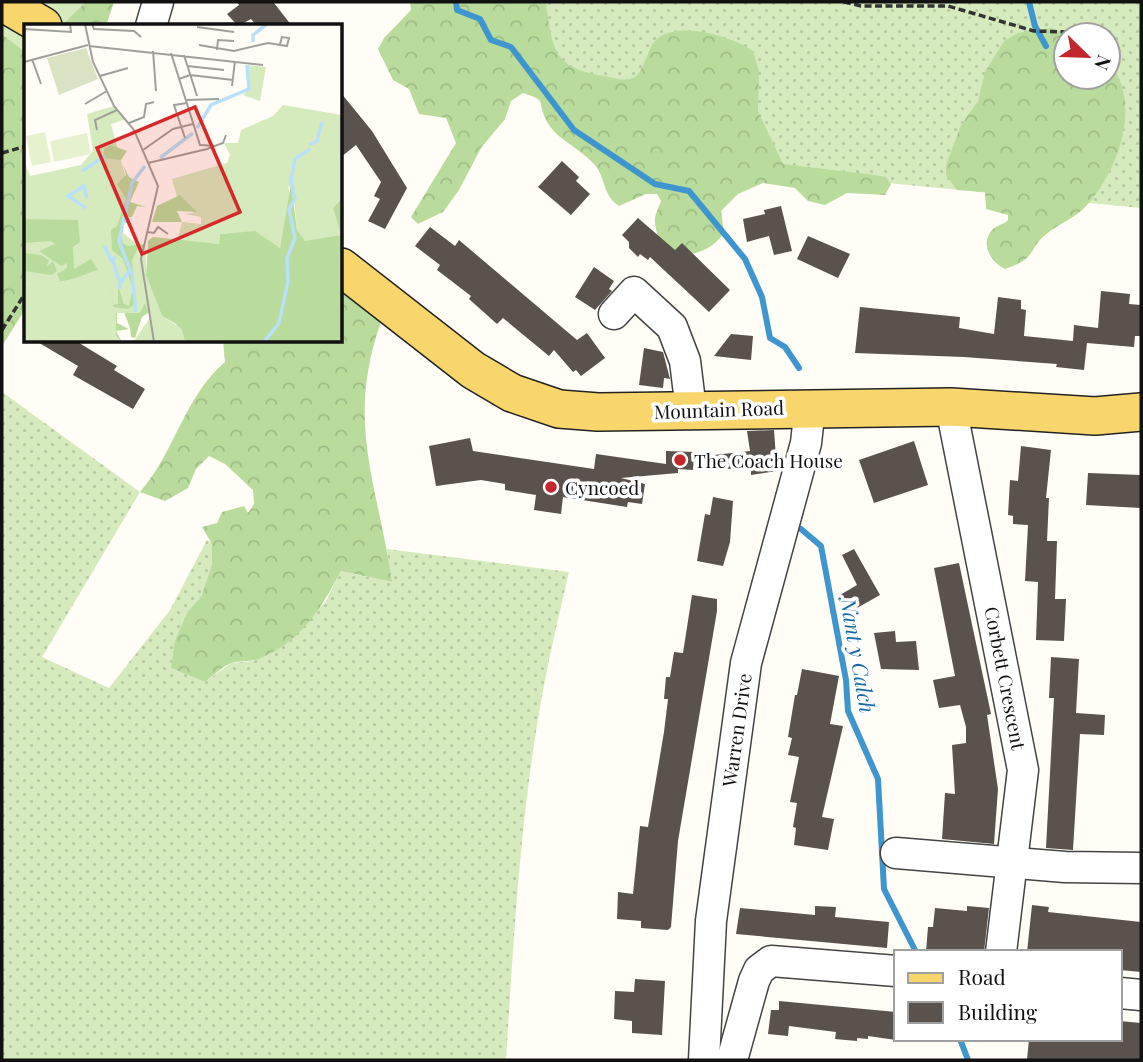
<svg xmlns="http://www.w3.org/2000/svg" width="1143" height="1062" font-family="'Playfair Display',serif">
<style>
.grass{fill:url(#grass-dots);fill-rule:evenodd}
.forest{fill:url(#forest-crowns)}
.park{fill:#d5ebbd}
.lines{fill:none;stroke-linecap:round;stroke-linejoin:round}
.stream{stroke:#3f96cf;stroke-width:6}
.building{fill:#5a524d}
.minor-casing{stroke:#444;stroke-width:33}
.major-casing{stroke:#222;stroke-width:40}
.path{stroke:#333;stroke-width:3.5;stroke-dasharray:7 3.5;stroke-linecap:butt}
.minor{stroke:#fff;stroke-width:30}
.major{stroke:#f9d66b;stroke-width:37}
.poi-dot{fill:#c4262e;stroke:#fff;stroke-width:2.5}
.labels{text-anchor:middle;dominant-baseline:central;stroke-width:7;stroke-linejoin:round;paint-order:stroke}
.street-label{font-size:19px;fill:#111;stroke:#fff}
.poi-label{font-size:19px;fill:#111;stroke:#fff;text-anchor:start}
.water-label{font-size:21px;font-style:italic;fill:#1768a6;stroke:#fff}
.inset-river{fill:none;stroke:#b9e0f7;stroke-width:3.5}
.inset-road{fill:none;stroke:#a09f9a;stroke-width:2}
.view{fill:#d62828;fill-opacity:0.15;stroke:#d62828;stroke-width:3.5}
.inset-edge{fill:none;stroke:#111;stroke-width:3.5}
</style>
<defs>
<pattern id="grass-dots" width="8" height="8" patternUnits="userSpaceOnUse" patternTransform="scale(1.75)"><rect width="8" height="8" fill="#d5ebbd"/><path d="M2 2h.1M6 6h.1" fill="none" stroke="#b6c8a1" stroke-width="1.8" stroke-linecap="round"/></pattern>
<pattern id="forest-crowns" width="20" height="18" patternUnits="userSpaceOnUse" patternTransform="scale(1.75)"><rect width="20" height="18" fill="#b9dc9c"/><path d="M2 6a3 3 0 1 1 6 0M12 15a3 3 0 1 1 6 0" fill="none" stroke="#9ebc85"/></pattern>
</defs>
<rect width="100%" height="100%" fill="#fffdf5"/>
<!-- grass -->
<g class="grass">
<path d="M417 2H1141V208L827 177 564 121ZM1066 35H1108V77H1066Z"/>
<path d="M2 392 140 492 42 657 109 688 170 610 207 540 212 543V564L201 597 188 611 171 668 205 682 231 663 254 661 325 603 341 571 391 582 387 549 569 572C561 606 553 640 546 675 521 801 514 932 506 1060H2Z"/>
</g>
<!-- forest -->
<g class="forest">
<path d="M2 2H114L106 26H43Z"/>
<path d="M410 2 546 3C553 51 553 68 605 76 614 78 627 83 636 76 646 67 647 48 657 39 679 20 733 37 753 51L759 71 758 111 783 164 875 175 886 177 891 184 885 195 847 193 825 205 808 201 795 188 763 183 738 194 721 211 724 233C704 262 658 264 655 222 654 216 659 207 661 201L657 194H646L619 206C602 195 606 177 594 164 570 139 545 138 540 99L523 93 511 101 505 119 481 148 459 190 443 212 418 224 411 217 456 143 446 118 419 114 409 89 393 80 378 49 384 38 411 10Z"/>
<path d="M1051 28 1072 35H1066V77H1108V61C1143 101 1119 169 1088 204 1077 217 1062 222 1049 232 1027 248 1039 258 1005 269 992 263 979 244 992 230 997 225 1003 225 1008 220V215L986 209 985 192 957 190 946 175V165L961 125 978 101 985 72 1004 41 1018 33Z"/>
<path d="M2 34 26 52V308L2 346Z"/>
<path d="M341 291 381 322C345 423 378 484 392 582L341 571C320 610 301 642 258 659 250 662 240 660 231 663 223 666 213 676 205 682L171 668 175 641 188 611 201 597 212 564V544L202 527 217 523 222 512 244 506 248 513 254 504 253 490 225 464 209 456 196 469 188 488 165 501 140 492C175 452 184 397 225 362L223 341H341Z"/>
</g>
<!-- park -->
<path class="park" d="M2 2H86L61 26H26V52L2 34Z"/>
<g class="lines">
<!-- stream -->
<g class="stream">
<path d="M456 2 457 10 480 19 491 40 511 47 574 130 655 184 689 191 745 259 762 297 770 338 785 347 799 368"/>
<path d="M1029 2 1035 26 1046 46"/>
<path d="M801 529 821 546 846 680 848 711 878 779 884 889 916 952"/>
<path d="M960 1039 968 1060"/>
</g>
</g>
<!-- building -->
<g class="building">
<path d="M237 2H276L274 3 292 26H257L251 19 238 26 227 14 239 5Z"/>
<path d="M341 93 372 131 407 188 385 229 368 221 380 199 374 196 381 182 356 145 341 157Z"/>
<path d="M562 161 579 177 576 181 590 194 571 215 538 187Z"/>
<path d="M781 206 792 251 774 255 769 236 747 242 743 219 765 214 764 210Z"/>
<path d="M638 218 675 250 682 243 730 290 709 312 650 257 648 260 640 254 638 257 629 248V242L622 235Z"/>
<path d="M430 227 455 246 459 240 577 340 587 333 605 358 581 376 576 370 573 372 554 350 549 356 503 318 497 324 469 299 471 296 437 270 440 265 415 246Z"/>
<path d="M808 236 850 254 838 278 797 259Z"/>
<path d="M594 267 614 281 609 289 612 291 595 310 575 297Z"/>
<path d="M1101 291 1130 294 1129 304 1141 305V336H1135L1134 347 1087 343 1084 370 1056 367 1057 364 964 357 855 353 860 307 960 317 959 328 994 334 998 297 1013 299 1021 300V309L1026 310 1024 336 1073 341 1074 325 1098 328Z"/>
<path d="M731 334 753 336 751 360 714 356Z"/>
<path d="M36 341H76L117 366 114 370 145 389 133 409 73 375 78 366Z"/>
<path d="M644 348 663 352 670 379 664 378 663 388 639 385Z"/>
<path d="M774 430 777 471 751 475V467L715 470 714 455 750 451 747 431Z"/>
<path d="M470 438 473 451 594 469 596 454 666 464V451L694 452 693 470 678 469V473L621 478 645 484 642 504 628 502 627 507 563 497 561 514 534 510 536 495 505 490V484L481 480 436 486 429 446Z"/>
<path d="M914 441 928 485 874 503 859 460Z"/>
<path d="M1021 446 1051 450 1046 498H1049L1047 541H1057L1055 599H1066L1064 641 1036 640 1038 582 1025 581 1028 525 1013 524V516L1008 515 1010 480 1018 481Z"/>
<path d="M1088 473 1141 475V508L1086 505Z"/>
<path d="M713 497 733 501 730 542 723 566 697 561 705 514 710 515Z"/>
<path d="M854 549 880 595 850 612 840 595 857 585 842 555Z"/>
<path d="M959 563 991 714 987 715 998 789 994 844 942 839 945 793 955 794 952 745 966 743V727L960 705 939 708 933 680 955 676 934 568Z"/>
<path d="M692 595 717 599V611L678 841 671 927 668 930 641 928V921L617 919 618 892 633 894 640 826 648 827 664 732 668 699H664L666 677H670L674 652 683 653Z"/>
<path d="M895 631 896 642 916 641 919 670 881 669 874 633Z"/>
<path d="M1051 657 1079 659 1076 713 1105 715 1104 735 1080 734 1073 850 1046 848 1054 698H1049Z"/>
<path d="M802 669 839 676 830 724 843 726 822 817 834 819 828 850 794 845 796 828 793 827 797 803 790 802 799 757 788 755 792 738 788 737 795 695H797Z"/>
<path d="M1032 905 1049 907 1048 912 1141 922V972L1120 970V952H1027Z"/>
<path d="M815 906 836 907 835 917 889 922 887 948 736 934 740 908 815 915Z"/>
<path d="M967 906 989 908 984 952H926L928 927H933L935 908 967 911Z"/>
<path d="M635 979 665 981 662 1035 632 1033V1021L614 1019 615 991 634 992Z"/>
<path d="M779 1001 896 1012V1040L868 1036V1039L857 1038V1041L835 1039 836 1032 789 1026 788 1036 768 1034 771 1010H779Z"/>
<path d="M1120 1021 1141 1023V1060H1027L1029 1039H1120Z"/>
</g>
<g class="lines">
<!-- minor casing -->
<g class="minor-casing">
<g id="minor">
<path d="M151 26 158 2"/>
<path d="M614 314 634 292 672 327 685 361 691 410"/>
<path d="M951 407 1023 770 1001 952"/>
<path d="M896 853 1065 867 1141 868"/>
<path d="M1120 993 1141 995"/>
<path d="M704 1060 711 921 746 663 806 443 810 407"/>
<path d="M732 1060 754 981 759 970 771 961 896 971"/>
</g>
</g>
<!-- major casing -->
<g class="major-casing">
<g id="major">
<path d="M2 2 43 26"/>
<path d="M341 267 473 370 512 393 559 409 598 412 951 407 1095 416 1141 412"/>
</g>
</g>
<!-- path -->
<g class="path">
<path d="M844 2 861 6H948L1034 31 1103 33"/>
<path d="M2 153 26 146"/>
<path d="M2 330 26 292"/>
</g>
<!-- minor -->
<use href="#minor" class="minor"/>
<!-- major -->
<use href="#major" class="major"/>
</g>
<!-- markers -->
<g class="poi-dot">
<circle cx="680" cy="460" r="7"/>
<circle cx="551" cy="487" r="7"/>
</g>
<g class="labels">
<!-- street labels -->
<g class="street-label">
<text transform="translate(719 409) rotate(-2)">Mountain Road</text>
<text transform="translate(1006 678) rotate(79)">Corbett Crescent</text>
<text transform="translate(736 730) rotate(-82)">Warren Drive</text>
</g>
<!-- poi labels -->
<g class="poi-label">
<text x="694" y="460">The Coach House</text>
<text x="565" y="487">Cyncoed</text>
</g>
<!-- water labels -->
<g class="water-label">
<text transform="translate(859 655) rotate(80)">Nant y Calch</text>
</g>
</g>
<!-- overview -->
<g transform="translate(24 24)">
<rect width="318" height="318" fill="#fffdf5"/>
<path d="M259 81 318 91V174L309 184 317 211 281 218 273 206 269 167 264 162 267 179 256 224 225 208 196 210 195 220 153 217 158 198 177 200V193L160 190 170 189 153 173 148 155 203 139 206 131 200 119H214L217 106 249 92ZM90 82 102 95 87 100 107 173 97 207 115 222 110 281 89 283 87 266 0 318 21 260 0 261V136L6 152 57 141 69 127 63 90Z" fill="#d5ebbd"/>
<path d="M87 121 103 127 97 136 80 134V125ZM99 141 105 153 115 158 106 178 122 183 113 182 108 193H101L106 199H98V218L103 222 120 220 124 289 118 293 111 314 107 313 106 304 100 288H93V299L105 305 92 307 98 318H72L59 253 28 259 36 257 33 250 43 244V239L37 242 15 227 31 220 27 217 0 219V195L54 196 56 218 49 223 50 245 67 235 87 266 89 281 94 280V262L100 280 105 282 109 264 99 235 88 226 87 206 93 202 102 175 93 160 102 151ZM267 160 273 206 281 217 317 211 309 184 318 174V318H161L152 300 138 292 122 252 124 217 129 213 195 220 196 210 231 207 256 224ZM156 171 173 188 153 187 158 198H128L133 182ZM0 229 17 231 25 236 22 243 29 237 33 247 28 251 0 247Z" fill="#b9dc9c"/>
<path d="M62 24 74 55 35 71 23 34Z" fill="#d9e3c4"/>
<path d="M115 222 122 225V252L138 292 158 305 161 318H109L126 294 121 279 116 289H92V311L98 318H0V261L43 257 76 245 87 266 89 283 104 285 110 281 108 236Z" fill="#d5ebbd"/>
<path d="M223 41 242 43 236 77 219 71 225 65Z" fill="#d5ebbd"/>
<path d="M21 108 27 138 8 142 2 112ZM63 109 67 130 30 138 26 117Z" fill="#e6f2cf"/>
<path class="inset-river" d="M229 18V11L243 0M173 104 187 81 225 65 223 41M285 121 293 117 298 98M136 134 169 109M58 147 81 132M62 184 44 172 60 162 63 175M80 222 87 236 92 233M89 236 95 257M96 265V259L106 246M112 288 108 251 95 217 108 159 121 142M241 317 255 299 264 257 263 234 271 214 265 185 271 175 267 157 271 135 286 125"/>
<path class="inset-road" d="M61 0 69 38 90 82 110 106 134 162 117 235 130 318M68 0 70 5 110 7 117 13M149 0H173M173 3 210 8M0 5 47 8 46 0M175 21 210 27 244 19 263 22 265 14 258 13 256 20M65 22 239 41M193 26 194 16 210 17M129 27 132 67M147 29 176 121 192 122M160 31 173 72M8 35 17 60M0 38 64 21M163 42 200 46M76 52 104 44M155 55 166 51 209 56M208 62 211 37M162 76 195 75M61 80 83 67M105 99 120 93 122 80 130 78M73 106 71 96 93 86M161 114 150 81 163 79M119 126 149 105 169 100M124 139 183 125 199 119 202 111M124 208 130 209 134 203 144 210"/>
<path class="view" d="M171 83 216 188 118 230 73 124Z"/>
<rect width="318" height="318" class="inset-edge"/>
</g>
<!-- border -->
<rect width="1143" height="1062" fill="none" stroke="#111111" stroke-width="7"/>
<!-- legend -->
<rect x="894" y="950" width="228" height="91" fill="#ffffff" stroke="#a0a0a0" stroke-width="2"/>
<rect x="908" y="973" width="35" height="10" fill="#f9d66b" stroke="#a0a0a0" stroke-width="2"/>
<text x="958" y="985" font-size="21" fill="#111111">Road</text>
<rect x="908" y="1002" width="35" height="21" fill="#5a524d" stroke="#a0a0a0" stroke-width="2"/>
<text x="958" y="1020" font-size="21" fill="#111111">Building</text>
<!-- north arrow -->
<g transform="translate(1087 56) rotate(113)"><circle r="33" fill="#ffffff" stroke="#a0a0a0" stroke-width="2"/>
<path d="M0-5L12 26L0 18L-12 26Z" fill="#c4262e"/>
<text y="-10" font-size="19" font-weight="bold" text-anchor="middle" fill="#111111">N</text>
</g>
</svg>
